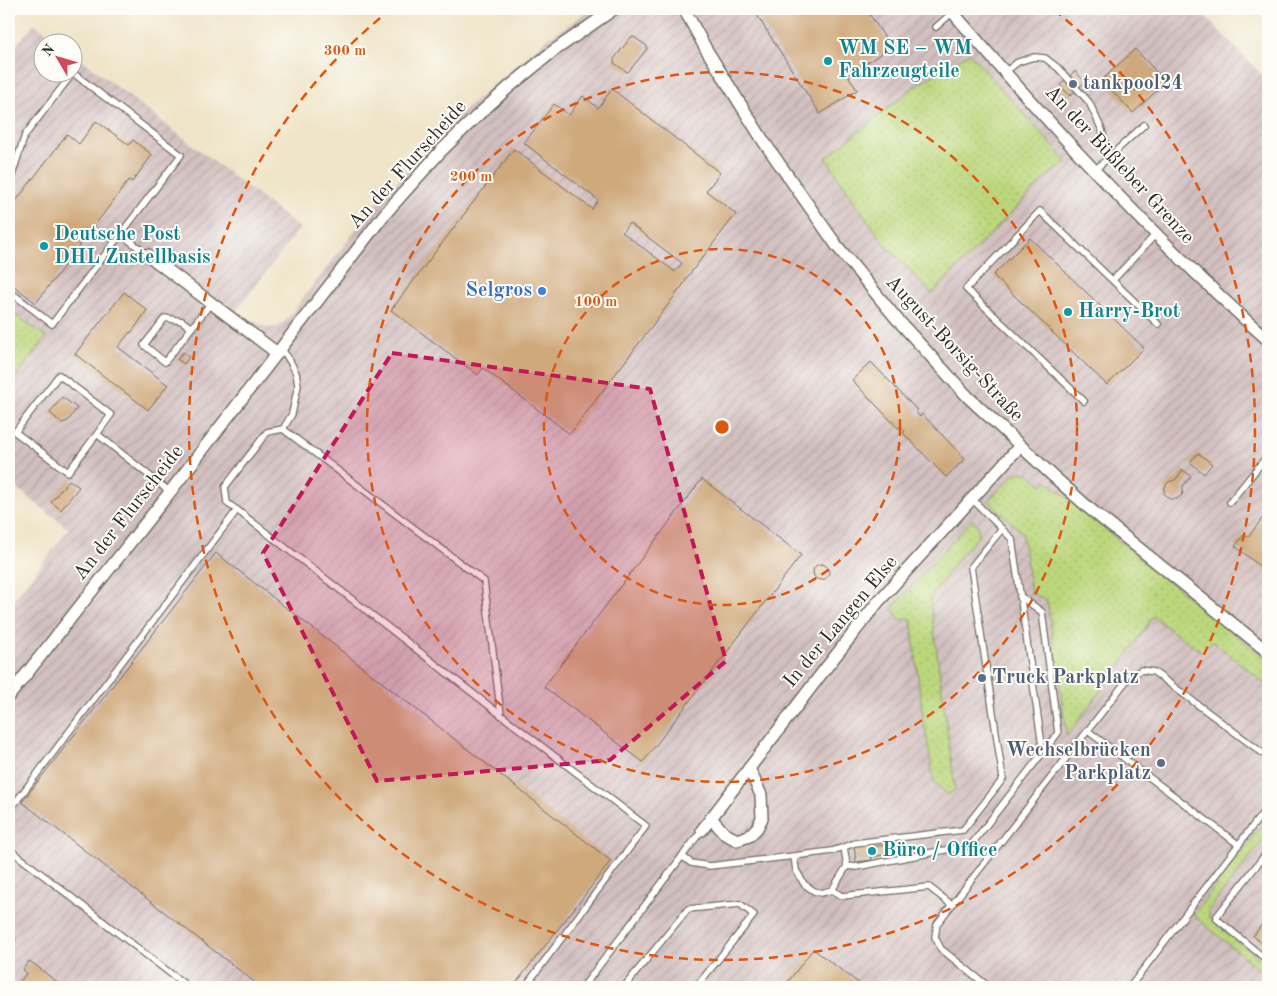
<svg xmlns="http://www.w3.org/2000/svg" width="1277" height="996" font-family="'Old Standard TT',serif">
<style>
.industrial{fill:url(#industrial-furrows)}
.grass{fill:url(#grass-dots);stroke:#738154}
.building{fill:#cfa97b;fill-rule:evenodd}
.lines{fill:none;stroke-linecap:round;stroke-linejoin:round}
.lane-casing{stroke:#706c62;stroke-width:8}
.street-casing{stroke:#706c62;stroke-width:14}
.lane{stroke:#fff;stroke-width:5.5}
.street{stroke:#fff;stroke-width:11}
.marked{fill:#c2185b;fill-opacity:0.2;stroke:#c2185b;stroke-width:4;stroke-dasharray:10 6;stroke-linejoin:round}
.ring{fill:none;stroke:#df570e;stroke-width:2.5;stroke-dasharray:9 6}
.culture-dot{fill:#0f9aa8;stroke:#fdfcf7;stroke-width:2}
.service-dot{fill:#5c6f8a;stroke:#fdfcf7;stroke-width:2}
.shop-dot{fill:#3f7fe0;stroke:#fdfcf7;stroke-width:2}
.labels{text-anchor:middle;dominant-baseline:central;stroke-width:4;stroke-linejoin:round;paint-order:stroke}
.culture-label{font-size:20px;font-weight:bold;fill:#0d838f;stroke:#fdfcf7;text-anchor:start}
.service-label{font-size:20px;font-weight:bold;fill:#4e5e75;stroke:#fdfcf7;text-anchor:start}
.street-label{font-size:20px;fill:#2b2b2b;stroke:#fdfcf7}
.shop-label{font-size:20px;font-weight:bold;fill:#366cbe;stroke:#fdfcf7;text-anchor:end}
.centre{fill:#df570e;stroke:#fdfcf7;stroke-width:2.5}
.ring-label{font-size:15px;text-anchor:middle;font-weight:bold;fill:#df570e;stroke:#fdfcf7;stroke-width:4;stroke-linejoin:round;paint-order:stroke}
</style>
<defs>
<pattern id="industrial-furrows" width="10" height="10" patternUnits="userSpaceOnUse" patternTransform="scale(1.25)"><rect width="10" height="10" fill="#d2bfbf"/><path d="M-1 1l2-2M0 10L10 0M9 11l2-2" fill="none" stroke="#b4a4a4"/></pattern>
<pattern id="grass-dots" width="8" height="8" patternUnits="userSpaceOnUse" patternTransform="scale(1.25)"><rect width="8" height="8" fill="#bbd77c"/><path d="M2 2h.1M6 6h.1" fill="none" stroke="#a1b96b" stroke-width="1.8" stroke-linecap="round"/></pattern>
</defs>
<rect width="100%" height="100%" fill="#fdfcf7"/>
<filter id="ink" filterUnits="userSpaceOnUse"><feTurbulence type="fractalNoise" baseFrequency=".02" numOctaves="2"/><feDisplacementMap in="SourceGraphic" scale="10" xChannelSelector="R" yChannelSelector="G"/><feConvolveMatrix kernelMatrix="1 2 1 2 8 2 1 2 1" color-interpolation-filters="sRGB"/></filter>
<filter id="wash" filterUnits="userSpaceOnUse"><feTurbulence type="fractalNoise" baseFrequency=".0096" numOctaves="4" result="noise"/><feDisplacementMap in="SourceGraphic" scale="20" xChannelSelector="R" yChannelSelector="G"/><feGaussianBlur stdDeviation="1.12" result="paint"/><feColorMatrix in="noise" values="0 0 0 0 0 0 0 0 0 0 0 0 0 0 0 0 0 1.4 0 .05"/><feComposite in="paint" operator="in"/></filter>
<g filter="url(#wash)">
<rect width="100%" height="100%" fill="#efe4c7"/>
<!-- industrial -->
<path class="industrial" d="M592 9H1198L1268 81V987H9V606L69 529 9 482V386L45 337 9 309V55L34 23 59 42H42V72H72L73 53 300 228 236 311 259 324 268 328 277 327 286 320 378 202 416 159 451 122 546 40Z"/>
<!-- grass -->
<g class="grass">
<path d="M969 53 1067 162 1045 178 932 294 888 248 859 209 826 158 914 87Z"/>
<path d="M9 309 46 337 9 386Z"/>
<path d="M1021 472 1029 474 1042 485 1047 481 1147 564 1268 660V686L1212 641 1202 652 1165 626 1153 616 1131 650 1067 736 1047 600 1031 593 1022 532 988 501 1014 475Z"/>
<path d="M972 519 978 526V537L961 555 933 593 930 600 955 790 948 795 934 782 922 710 911 619 900 620 892 608Z"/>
<path d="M1268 817V834L1208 911 1210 919 1268 966V977L1193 915Z"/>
</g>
<g id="blocks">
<!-- building -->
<g class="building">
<path d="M753 9H866L891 47 848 75 857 90 820 114Z"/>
<path d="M631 37H634L647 46V49L629 71 627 72 614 63V59Z"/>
<path d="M1135 49 1166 82 1133 113 1102 80Z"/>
<path d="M1075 71 1085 82 1070 96 1060 85Z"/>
<path d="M612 89 720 173 706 191 736 214 685 280 686 281 570 434 483 368 478 375 391 310 514 149 592 209 598 200 524 143 554 104 569 115 583 96 598 108ZM629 223 682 263 675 272 622 232Z"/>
<path d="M96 121 129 145 133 140 152 155 132 182 129 180 36 303 9 282V210L67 134 79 144Z"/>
<path d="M1030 238 1144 348 1107 385 993 275Z"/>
<path d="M124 292 147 310 137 325 131 333 130 332 118 347 168 385 148 410 75 354Z"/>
<path d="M183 352 189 357 184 364 177 359Z"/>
<path d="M871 362 917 410 915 411 920 417 922 414 965 459 946 477 903 433 905 431 900 426 898 428 852 380Z"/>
<path d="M62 397 77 408 68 421 62 423 58 421 56 418 50 413Z"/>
<path d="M1198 453 1212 464 1204 474 1190 462Z"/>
<path d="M1183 470 1191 476 1183 486V492L1182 495 1177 499H1170L1168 498 1164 493 1165 487 1168 482 1175 480Z"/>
<path d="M702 479 801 555 643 762 544 687Z"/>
<path d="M69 480 79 487 61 510 51 502Z"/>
<path d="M1268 511V573L1235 546 1244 535 1248 537Z"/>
<path d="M216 553 611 861 513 987H261L22 802Z"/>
<circle cx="821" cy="572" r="8"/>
<path d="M870 844 871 847 888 845 889 854 871 857 872 860 856 862 854 846Z"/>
<path d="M1268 917V948L1253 936Z"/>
<path d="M813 949 864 987H784Z"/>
<path d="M29 961 34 964 63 987H15L27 973 23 970Z"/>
</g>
</g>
</g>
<g filter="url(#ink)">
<use href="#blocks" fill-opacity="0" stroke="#706c62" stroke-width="1"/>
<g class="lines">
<!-- lane casing -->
<g class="lane-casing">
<g id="lane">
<path d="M956 16 965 9"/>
<path d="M936 27 953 12"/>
<path d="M1005 72 1018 62 1034 57 1045 58 1058 68 1089 102 1102 130 1109 157"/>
<path d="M1095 170 1144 125"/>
<path d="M9 180 11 178 25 135 73 73 181 155 52 324 9 291"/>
<path d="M121 234 148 255"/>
<path d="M1113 280 1156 234"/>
<path d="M191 328 182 321 165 318 144 345 165 362 211 303"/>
<path d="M280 349 284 352 291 363 296 373 298 385 292 414 283 429"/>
<path d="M1084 401 966 289 1040 211 1158 324"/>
<path d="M97 434 68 472 15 432 59 375 111 415 97 434 170 492"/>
<path d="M972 499 1012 539 1043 752"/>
<path d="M1230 502 1268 455"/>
<path d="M237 510 501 715 646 826 525 987"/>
<path d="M1088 731 1239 845"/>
<path d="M9 811 237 510 227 503 225 487 267 432 283 429 484 581 501 715"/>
<path d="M844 847 855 843 963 830 1003 779 971 567 1002 529"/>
<path d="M9 849 188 987"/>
<path d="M1268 851 1217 916V919L1268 961"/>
<path d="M682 856 691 863 710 866 794 856 796 870 804 884 814 891 821 893 832 890 842 896 929 887 952 905"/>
<path d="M794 856 832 851 844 847 847 866 832 890"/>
<path d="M847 866 856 867 971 845 1058 733 1042 612 1020 596"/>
<path d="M9 943 12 939"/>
<path d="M583 987 702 830"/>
<path d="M624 987 688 909 740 904 754 915 696 987"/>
<path d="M989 987 941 949 935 937 937 924 1127 680 1141 670 1154 672 1268 757"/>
<path d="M1130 987 1268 806"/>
</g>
</g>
<!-- street casing -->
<g class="street-casing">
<g id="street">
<path d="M684 9 706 49 764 142 837 246 896 318 968 397 1052 475 1090 509 1268 652"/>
<path d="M950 9C1049 125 1154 239 1268 340"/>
<path d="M148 255 277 353"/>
<path d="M9 696 170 492 383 216 440 152 479 114 509 87 552 52 614 9"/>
<path d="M711 818 725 834 737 840 749 836 757 828 762 818 761 795 749 768"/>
<path d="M702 830 822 673 878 602 1020 446"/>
</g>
</g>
<!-- lane -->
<use href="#lane" class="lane"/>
<!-- street -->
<use href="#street" class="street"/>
</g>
</g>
<!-- marked area -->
<path class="marked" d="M392 353 650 389 726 661 610 760 377 781 263 553Z"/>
<!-- distance rings -->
<g class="ring">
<circle cx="722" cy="427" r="178"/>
<circle cx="722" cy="427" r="355"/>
<path d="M1054 10A533 533 0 1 1 390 10"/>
</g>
<!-- markers -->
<g class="culture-dot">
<circle cx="828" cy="61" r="5"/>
<circle cx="44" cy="246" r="5"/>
<circle cx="1068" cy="312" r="5"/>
<circle cx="872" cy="851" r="5"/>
</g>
<g class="service-dot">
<circle cx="1073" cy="84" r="5"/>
<circle cx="982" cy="678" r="5"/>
<circle cx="1161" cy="763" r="5"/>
</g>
<circle class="shop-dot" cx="542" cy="291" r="5"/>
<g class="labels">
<!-- culture labels -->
<g class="culture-label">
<text x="838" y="49">WM SE – WM<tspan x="838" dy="23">Fahrzeugteile</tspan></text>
<text x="54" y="235">Deutsche Post<tspan x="54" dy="23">DHL Zustellbasis</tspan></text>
<text x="1078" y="312">Harry-Brot</text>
<text x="882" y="851">Büro / Office</text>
</g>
<!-- service labels -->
<g class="service-label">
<text x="1083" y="84">tankpool24</text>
<text x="992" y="678">Truck Parkplatz</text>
<text x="1151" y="751" text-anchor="end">Wechselbrücken<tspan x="1151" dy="23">Parkplatz</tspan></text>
</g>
<!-- street labels -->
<g class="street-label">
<text transform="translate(408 165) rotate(-48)">An der Flurscheide</text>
<text transform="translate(1119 165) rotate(47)">An der Büßleber Grenze</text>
<text transform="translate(954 349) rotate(47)">August-Borsig-Straße</text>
<text transform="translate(129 513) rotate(-52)">An der Flurscheide</text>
<text transform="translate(841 622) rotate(-50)">In der Langen Else</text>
</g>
<!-- shop labels -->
<g class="shop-label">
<text x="532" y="291">Selgros</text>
</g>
</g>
<circle cx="722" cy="427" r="8" class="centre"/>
<g class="ring-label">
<text x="345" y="55">300 m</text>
<text x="471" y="181">200 m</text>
<text x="596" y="306">100 m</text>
</g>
<!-- margin -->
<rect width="1277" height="996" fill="none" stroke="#fdfcf7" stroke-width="30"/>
<!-- north arrow -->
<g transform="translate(58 58) rotate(308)"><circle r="24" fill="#fdfcf7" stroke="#a9a8a5"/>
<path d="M0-4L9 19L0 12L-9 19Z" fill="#d1495b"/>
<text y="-8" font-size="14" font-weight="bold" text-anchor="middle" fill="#2b2b2b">N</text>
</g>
</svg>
